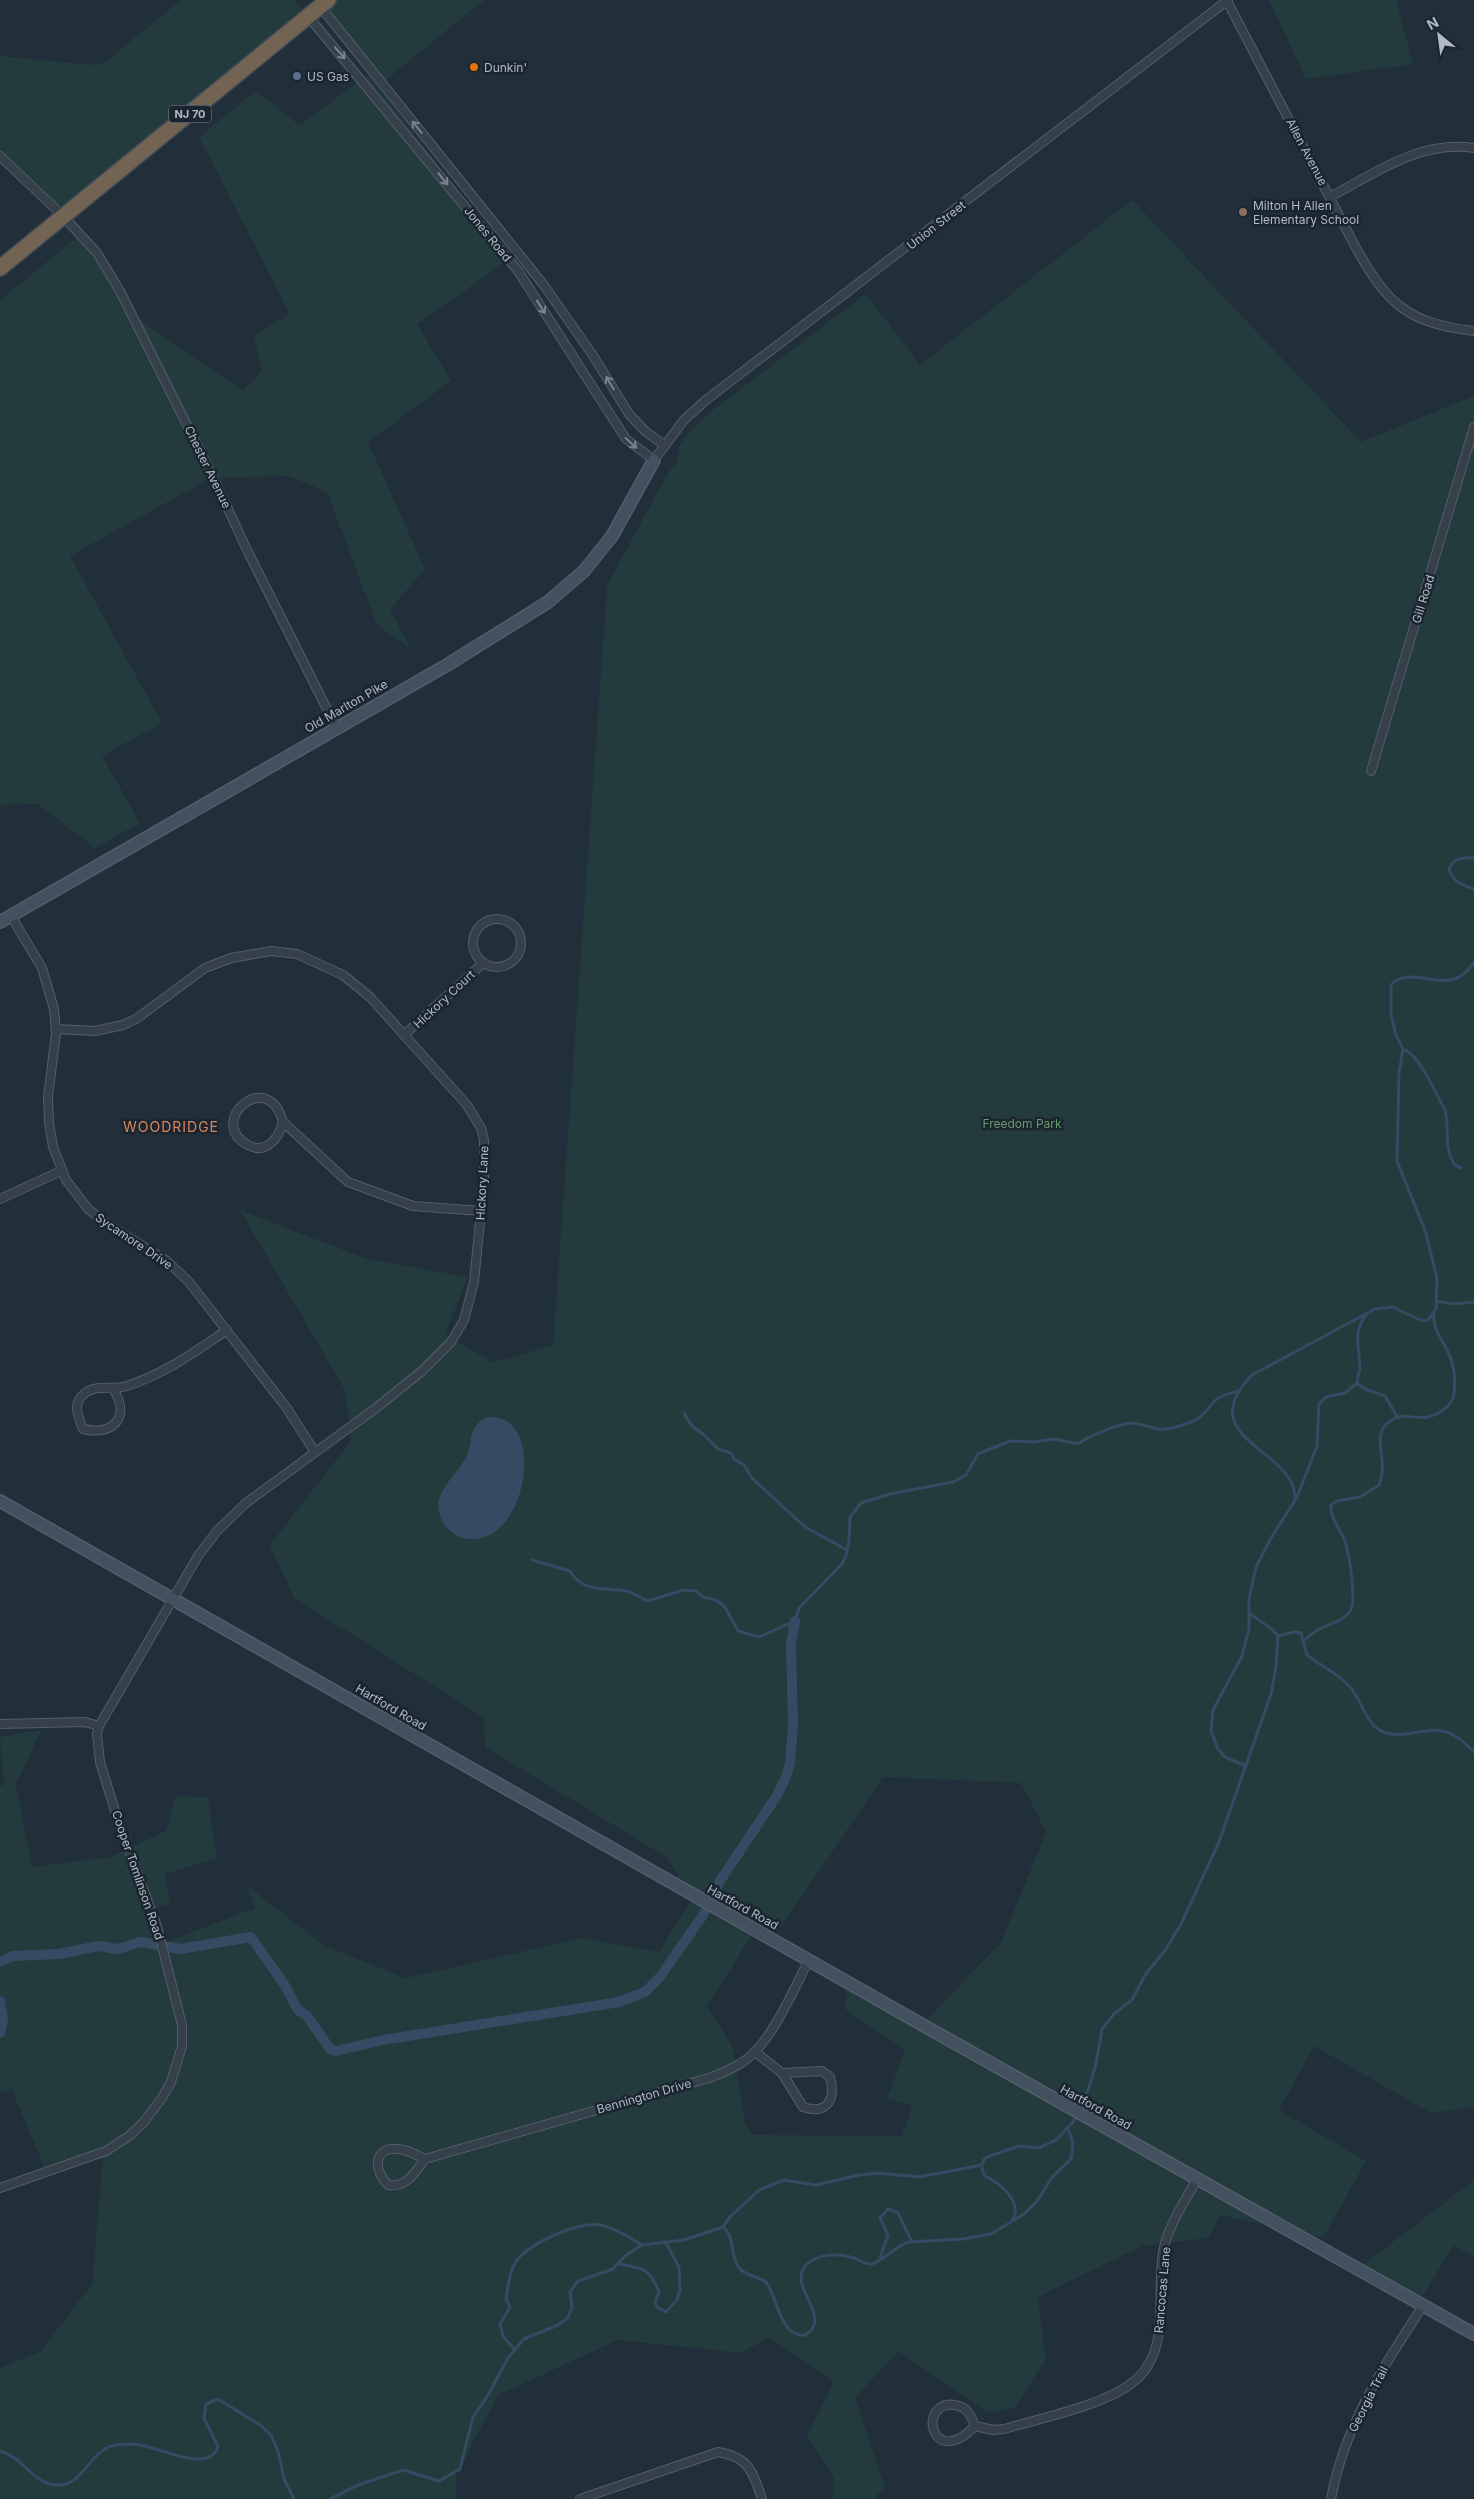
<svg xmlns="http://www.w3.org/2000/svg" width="1474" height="2499" font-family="Inter,sans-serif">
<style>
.green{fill:#233b3c;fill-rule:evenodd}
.water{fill:#354b63}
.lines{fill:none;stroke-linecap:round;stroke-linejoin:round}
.stream{stroke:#354b63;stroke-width:3}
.canal{stroke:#354b63;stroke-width:10}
.street-casing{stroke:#535e69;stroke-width:10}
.secondary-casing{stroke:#535e69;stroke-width:14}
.highway-casing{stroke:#404b56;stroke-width:18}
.street{stroke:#35404b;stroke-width:8}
.secondary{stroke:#43505f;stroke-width:11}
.highway{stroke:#726352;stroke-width:15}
.oneway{stroke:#79848f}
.food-dot{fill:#e8710a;stroke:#1b2530;stroke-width:2}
.service-dot{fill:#5c6f8a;stroke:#1b2530;stroke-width:2}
.education-dot{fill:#8d6e63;stroke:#1b2530;stroke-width:2}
.labels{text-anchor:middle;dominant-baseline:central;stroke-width:5;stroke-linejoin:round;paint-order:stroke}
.shield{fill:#1b2530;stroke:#838e9a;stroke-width:1}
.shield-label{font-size:11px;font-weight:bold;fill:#b0bbc7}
.poi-label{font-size:12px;fill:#b0bbc7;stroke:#1b2530;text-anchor:start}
.street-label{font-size:12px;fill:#b0bbc7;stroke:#1b2530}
.park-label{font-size:12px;fill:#67996e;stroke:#1b2530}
.neighbourhood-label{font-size:14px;letter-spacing:1px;fill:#d7885c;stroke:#1b2530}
</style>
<rect width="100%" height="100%" fill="#212f3b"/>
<!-- green -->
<g class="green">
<path d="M181 0H294L308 16 63 216 0 156V56L91 65 104 63Z"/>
<path d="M315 0H484L382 83Z"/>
<path d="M1269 0H1396L1413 64 1306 79Z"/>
<path d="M368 75 511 258 417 324 451 381 368 442 425 569 390 610 411 649 377 625 327 492 289 476 211 478 70 556 162 723 102 756 140 823 95 848 38 804 0 805V300L80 235 127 311 243 391 261 371 254 335 290 314 199 137 256 91 299 125Z"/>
<path d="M1132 200 1361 442 1474 396V2107L1431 2113 1314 2046 1279 2110 1366 2161 1323 2238 1221 2215 1208 2238 1142 2246 1038 2297 1046 2359 1014 2408 988 2413 898 2351 855 2398 885 2487 873 2499H833L834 2478 807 2436 834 2382 769 2337 741 2353 618 2340 498 2395 456 2475V2499H0V2368L40 2352 92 2284 103 2155 47 2174 12 2090 0 2093V1786L4 1785 0 1737 41 1730 16 1785 32 1867 110 1857 166 1831 176 1795 208 1798 217 1858 165 1874 170 1904 150 1910 161 1944 255 1908 246 1885 325 1946 406 1978 582 1938 659 1952 691 1900 668 1858 485 1747 483 1717 294 1598 270 1545 351 1441 345 1390 240 1210 367 1259 468 1277 445 1335 493 1362 553 1345 607 586 665 478 677 461 680 444 691 430 714 409 866 294 920 365ZM883 1777 1021 1783 1046 1832 1002 1941 917 2030 847 1990 845 2009 905 2051 887 2098 912 2106 902 2136 752 2135 745 2122 732 2046 707 2006 752 1935 781 1927Z"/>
<path d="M1474 2180V2257L1454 2245 1421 2298 1363 2265Z"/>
</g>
<!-- water -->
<path class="water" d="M488 1417C548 1413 528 1545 469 1539 458 1538 450 1533 444 1524 427 1496 453 1480 466 1458 475 1439 465 1428 488 1417Z"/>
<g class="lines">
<!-- stream -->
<g class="stream">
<path d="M1474 858C1464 857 1453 858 1449 869 1452 882 1463 885 1474 889"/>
<path d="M1403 1049C1420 1055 1436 1094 1445 1110 1450 1128 1443 1148 1455 1165L1461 1168"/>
<path d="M1436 1301 1454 1304 1474 1302"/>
<path d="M1357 1383 1365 1389 1385 1396 1398 1418"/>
<path d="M684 1413 691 1425 704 1435 718 1449 731 1453 734 1459 744 1465 752 1478 805 1527 847 1550"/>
<path d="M1295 1501C1299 1449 1189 1440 1252 1375L1375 1309 1393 1307 1422 1321 1428 1320 1436 1309 1437 1279 1426 1233 1397 1161 1399 1073 1403 1049 1396 1035 1391 1015V985C1415 961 1449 1002 1474 962"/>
<path d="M532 1560 570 1571C582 1593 605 1587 626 1591 634 1593 641 1598 648 1601L683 1590 696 1591 703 1597 716 1600 725 1607 738 1631 759 1637 795 1621 799 1608 842 1564 846 1556 849 1540 850 1517 861 1503 890 1494 953 1482 966 1475 978 1454 1010 1441 1033 1442 1055 1439 1078 1444C1088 1436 1118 1424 1131 1423 1141 1423 1148 1427 1157 1429 1166 1431 1183 1425 1191 1422 1203 1418 1208 1407 1217 1399 1222 1395 1232 1393 1239 1391"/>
<path d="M1278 1636 1294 1632 1301 1633 1307 1655C1322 1667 1335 1671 1350 1687 1361 1699 1364 1719 1378 1729 1398 1743 1424 1725 1446 1732 1457 1735 1466 1744 1474 1752"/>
<path d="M1303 1641C1307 1638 1311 1634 1316 1631 1327 1624 1339 1624 1349 1613 1358 1604 1349 1554 1345 1541 1340 1529 1330 1518 1331 1505L1337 1501 1360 1497 1379 1485C1390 1460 1369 1435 1390 1421 1405 1411 1413 1420 1427 1417 1438 1415 1453 1406 1454 1393 1456 1380 1454 1365 1448 1352 1442 1339 1432 1328 1434 1313"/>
<path d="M1246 1766 1225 1757 1218 1749 1211 1731 1213 1710 1242 1656 1249 1629V1599L1256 1567 1271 1538 1297 1497 1317 1446 1319 1404 1326 1397 1345 1393 1357 1383C1357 1377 1360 1372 1360 1367 1359 1348 1353 1331 1366 1315"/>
<path d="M1012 2221C1024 2203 1000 2183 985 2176 981 2170 980 2162 987 2157L1019 2146 1039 2148 1056 2140 1073 2122 1084 2103 1096 2064 1102 2029 1114 2014 1132 2000 1145 1975 1166 1949 1181 1924 1219 1842 1271 1694 1276 1667 1278 1636 1273 1630 1249 1613"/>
<path d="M723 2227C736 2237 729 2258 741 2270 748 2276 759 2277 766 2282 778 2298 780 2338 805 2335 835 2317 786 2287 806 2265 819 2253 838 2253 854 2258 860 2260 865 2265 872 2264 884 2260 895 2247 908 2242L963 2239 991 2234 1024 2214 1037 2201 1053 2176 1071 2159 1073 2143 1068 2129"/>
<path d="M880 2258 888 2235 880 2218 888 2209 898 2213 912 2242"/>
<path d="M619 2264C642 2268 650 2268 659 2292L655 2302 657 2307 666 2312 677 2300 680 2290 679 2267 666 2243"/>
<path d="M514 2349 503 2336 500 2324 510 2307 506 2299C508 2287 509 2273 515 2263 526 2244 579 2221 600 2225 615 2228 629 2237 642 2245"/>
<path d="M0 2451C24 2457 32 2484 57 2485 81 2486 87 2459 105 2449 113 2444 124 2444 134 2444 155 2445 209 2475 218 2447L204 2418 206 2404 218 2399 260 2425 271 2435 278 2451 284 2479 294 2499"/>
<path d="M330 2499 358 2485 403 2470 439 2481 460 2469 473 2417 488 2395 508 2358 524 2339 556 2326 567 2319 572 2308 570 2292 578 2281 613 2269 625 2256 642 2245 684 2240 723 2227 730 2217 759 2190 784 2180 816 2185 859 2175 879 2173 919 2177 982 2165"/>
</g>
<!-- canal -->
<g class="canal">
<path d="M0 1962 13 1956 59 1954 98 1946 118 1949 140 1942 180 1949 251 1937 284 1984 298 2010 307 2016 330 2049 336 2051 383 2040 619 2002 645 1992 660 1977 703 1915 720 1881 776 1797 786 1777 790 1763 793 1725 791 1644 795 1621"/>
<path d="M0 2001 3 2020 0 2033"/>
</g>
<!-- street casing -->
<g class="street-casing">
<g id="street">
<path d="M1227 1 1356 248C1388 305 1408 323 1474 331"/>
<path d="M320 6 543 284 592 354 629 414 645 431 664 445"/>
<path d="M308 16 518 271 626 439 654 460 684 420 706 400 1228 0"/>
<path d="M0 156 63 216 97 253 120 291 213 477 248 552 336 727"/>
<path d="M1330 197C1375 173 1420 140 1474 148"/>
<path d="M1371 771 1474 427"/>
<path d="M11 916 42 968 54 1009 56 1033 48 1097 49 1123 53 1147 66 1180 88 1209 109 1225 167 1261 189 1282 286 1407 315 1452"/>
<circle cx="497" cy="943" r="24"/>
<path d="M404 1035 483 963"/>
<path d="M283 1122C279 1138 266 1155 248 1145 205 1122 268 1066 283 1122L348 1182 413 1206 481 1211"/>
<path d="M0 1199 61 1171"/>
<path d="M114 1390C130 1417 114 1436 83 1429 79 1419 73 1406 81 1397 93 1382 111 1391 127 1386 166 1373 193 1353 227 1330"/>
<path d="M0 1724 85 1722 99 1726"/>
<path d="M755 2052 782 2073 803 2107C827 2115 836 2100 830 2077L822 2071 782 2073"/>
<path d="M425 2159C417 2155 408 2150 399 2149 373 2146 373 2170 388 2185 407 2188 415 2172 425 2159L709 2078C722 2073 735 2068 747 2059 773 2039 793 1990 809 1960"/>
<path d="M0 2188 106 2151 129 2136 143 2123 162 2098 171 2082 182 2046V2025L157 1926 120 1827 100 1762 97 1734 99 1726 198 1556 217 1531 246 1503 376 1408 422 1371 451 1342 464 1320 474 1282 484 1180V1140L481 1128 467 1105 370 997 343 975 297 954 271 951 231 958 205 968 136 1019 123 1025 95 1031 56 1029"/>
<path d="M975 2426C930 2472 917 2399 955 2405 967 2407 971 2415 975 2426L993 2430 1004 2429C1041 2418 1102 2406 1132 2383 1174 2351 1154 2292 1164 2247 1170 2223 1185 2201 1197 2179"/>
<path d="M580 2499 718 2452C749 2457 753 2472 762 2499"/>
<path d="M1331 2499C1344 2427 1383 2366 1423 2306"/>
</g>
</g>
<!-- secondary casing -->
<g class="secondary-casing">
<g id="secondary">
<path d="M0 922 447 665 548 602 584 571 612 536 654 460"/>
<path d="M0 1501 928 2028 1474 2334"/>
</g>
</g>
<!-- highway casing -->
<g class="highway-casing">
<path id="highway" d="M0 268 328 0"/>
</g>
<!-- street -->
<use href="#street" class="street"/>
<!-- secondary -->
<use href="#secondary" class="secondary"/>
<!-- highway -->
<use href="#highway" class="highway"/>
</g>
<!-- one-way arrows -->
<defs><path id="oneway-shaft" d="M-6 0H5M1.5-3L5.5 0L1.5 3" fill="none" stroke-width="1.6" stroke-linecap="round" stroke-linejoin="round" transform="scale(1.25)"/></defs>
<g class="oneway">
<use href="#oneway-shaft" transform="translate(340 53) rotate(49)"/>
<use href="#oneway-shaft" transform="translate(417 127) rotate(-129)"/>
<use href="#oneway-shaft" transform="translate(443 179) rotate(51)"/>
<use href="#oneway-shaft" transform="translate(541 307) rotate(58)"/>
<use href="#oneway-shaft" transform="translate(610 383) rotate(-121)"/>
<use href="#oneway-shaft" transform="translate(631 443) rotate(43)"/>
</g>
<!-- markers -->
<circle class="food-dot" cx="474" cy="67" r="5"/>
<circle class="service-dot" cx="297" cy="76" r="5"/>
<circle class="education-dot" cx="1243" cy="212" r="5"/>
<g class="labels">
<!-- shield labels -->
<rect class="shield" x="169" y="105.5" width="42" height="17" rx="4"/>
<g class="shield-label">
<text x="190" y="114">NJ 70</text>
</g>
<!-- poi labels -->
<g class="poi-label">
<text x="484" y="67">Dunkin'</text>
<text x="307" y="76">US Gas</text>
<text x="1253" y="205">Milton H Allen<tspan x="1253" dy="14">Elementary School</tspan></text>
</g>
<!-- street labels -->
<g class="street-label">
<text transform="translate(1307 152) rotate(62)">Allen Avenue</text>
<text transform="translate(936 225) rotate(-38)">Union Street</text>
<text transform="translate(488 234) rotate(51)">Jones Road</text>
<text transform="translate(208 467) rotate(64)">Chester Avenue</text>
<text transform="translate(1423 599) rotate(-73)">Gill Road</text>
<text transform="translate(346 706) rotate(-30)">Old Marlton Pike</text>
<text transform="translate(444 999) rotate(-43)">Hickory Court</text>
<text transform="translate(482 1183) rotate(-87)">Hickory Lane</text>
<text transform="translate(134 1241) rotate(34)">Sycamore Drive</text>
<text transform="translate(391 1707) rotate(30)">Hartford Road</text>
<text transform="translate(138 1875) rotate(71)">Cooper Tomlinson Road</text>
<text transform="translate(743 1907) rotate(29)">Hartford Road</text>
<text transform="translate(644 2096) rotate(-16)">Bennington Drive</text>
<text transform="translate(1096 2107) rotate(29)">Hartford Road</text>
<text transform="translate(1162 2290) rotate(-85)">Rancocas Lane</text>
<text transform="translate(1368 2399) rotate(-63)">Georgia Trail</text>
</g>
<!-- park labels -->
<g class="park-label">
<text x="1022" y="1123">Freedom Park</text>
</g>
<!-- neighbourhood labels -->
<g class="neighbourhood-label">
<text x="171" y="1126">WOODRIDGE</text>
</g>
</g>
<!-- north arrow -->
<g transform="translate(1439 35) rotate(331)" stroke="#1b2530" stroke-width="4" paint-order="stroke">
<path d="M0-4L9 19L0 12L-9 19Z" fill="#b0bbc7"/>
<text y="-8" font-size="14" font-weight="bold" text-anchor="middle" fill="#b0bbc7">N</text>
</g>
</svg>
